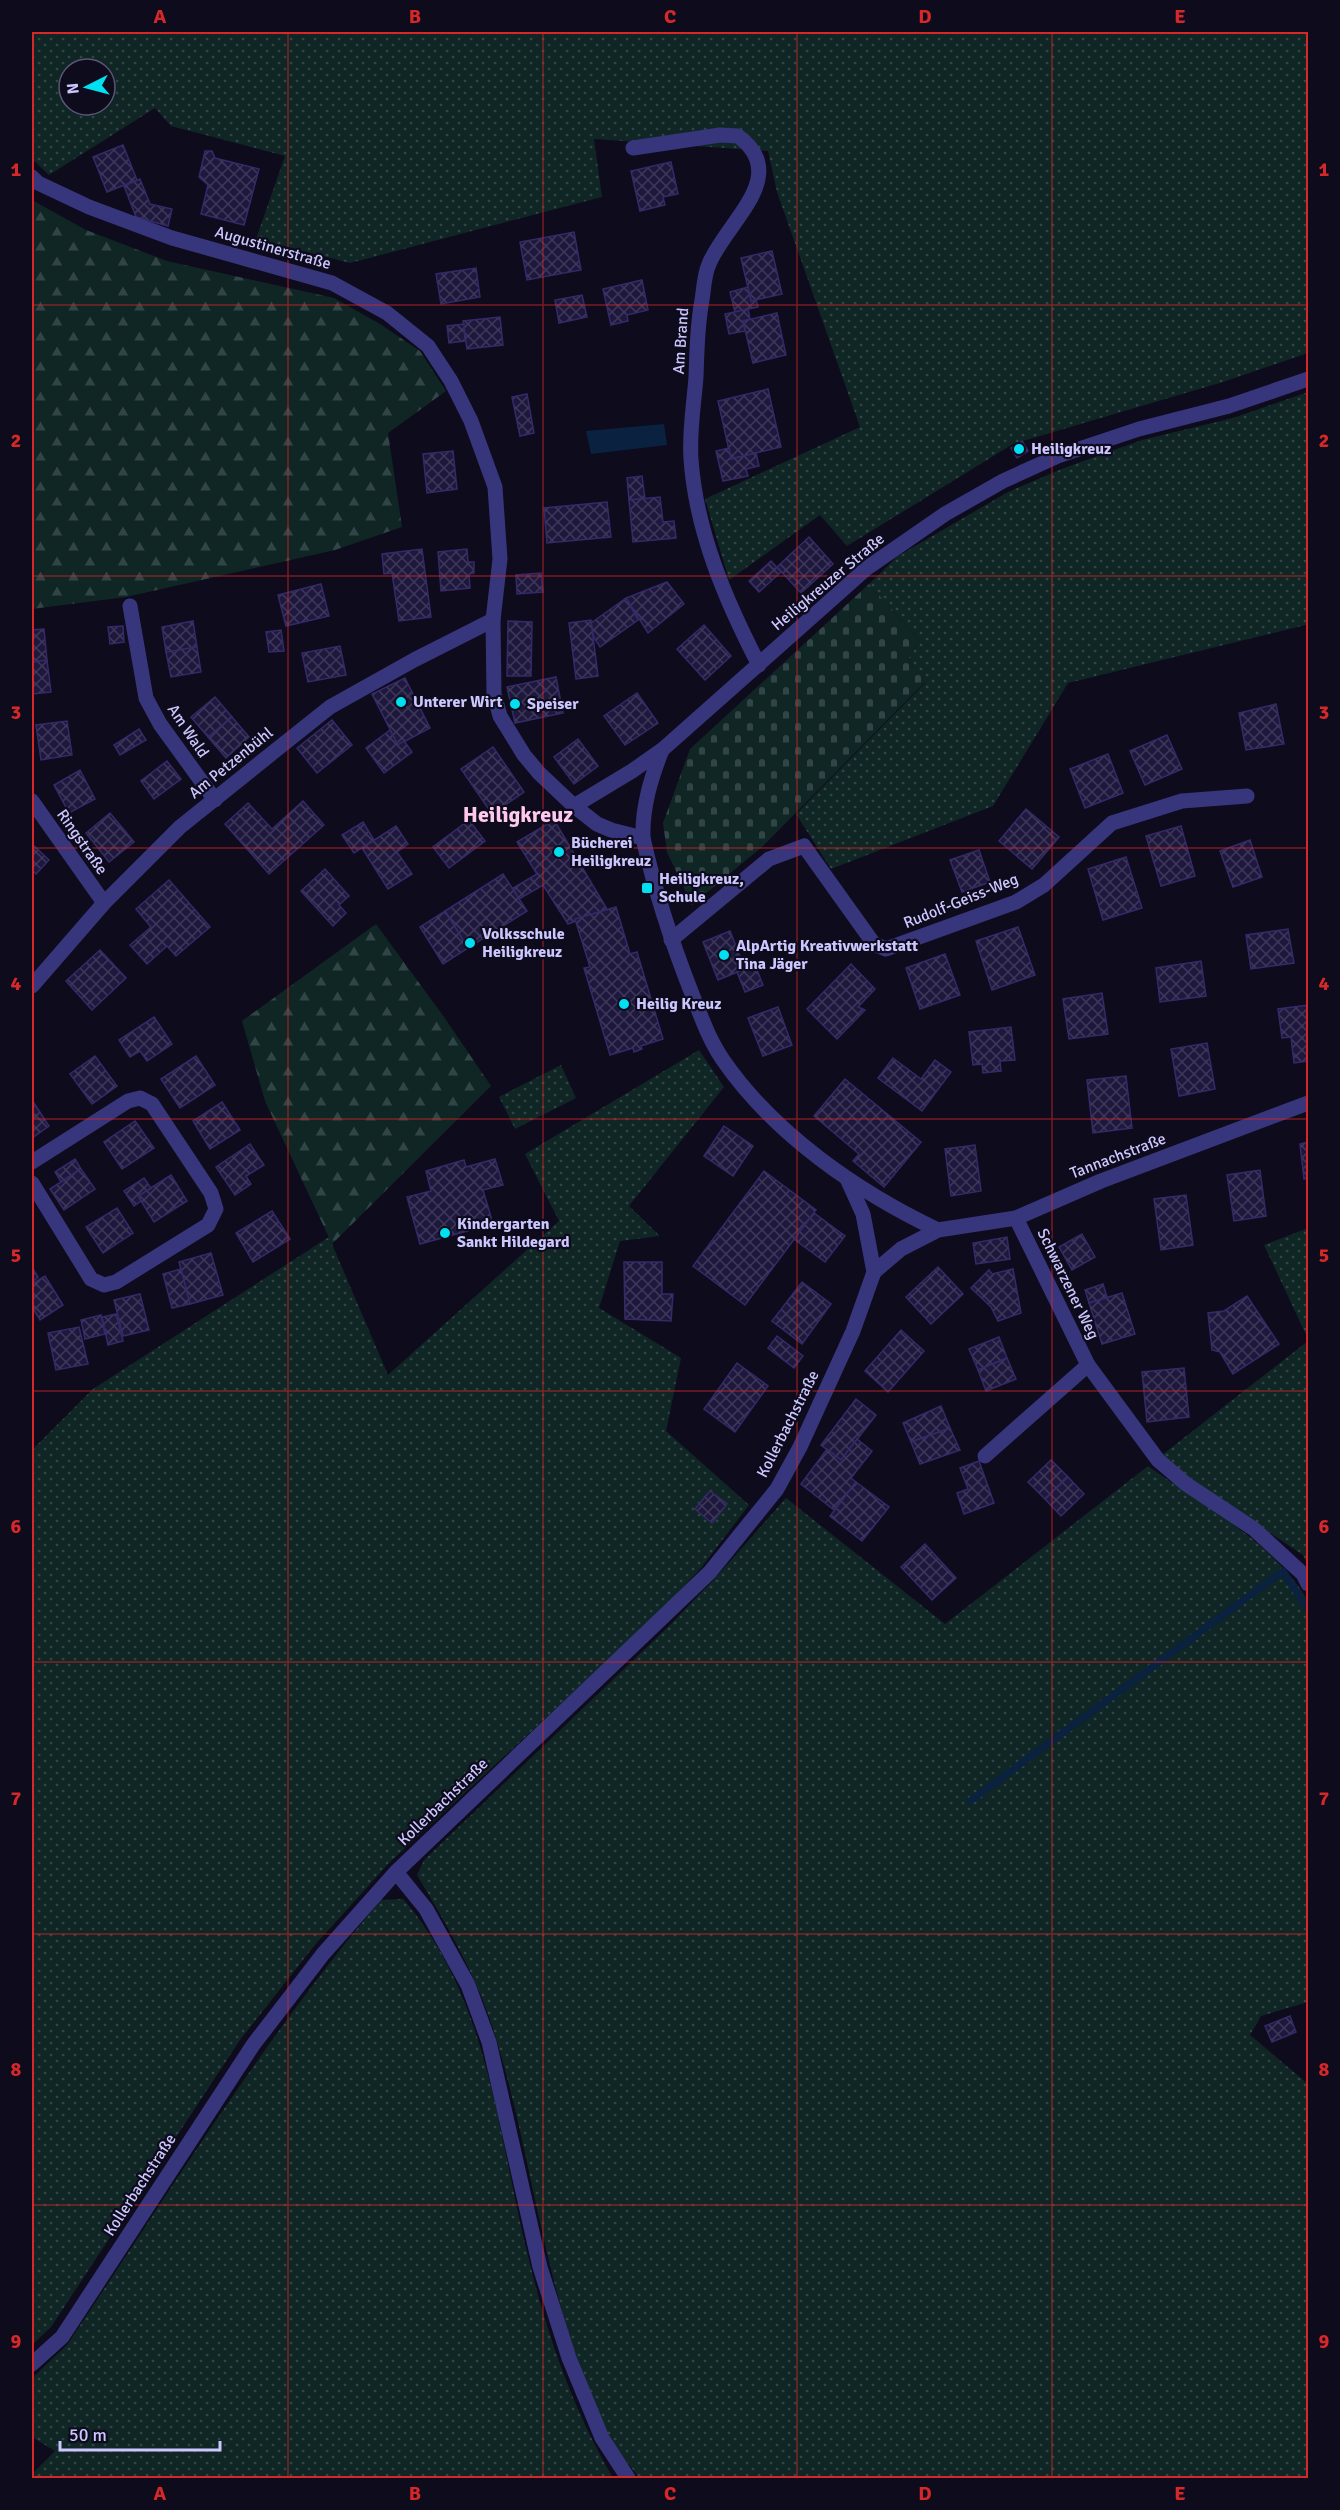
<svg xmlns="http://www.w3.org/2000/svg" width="1340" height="2510" font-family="Signika,sans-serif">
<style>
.grass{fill:url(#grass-dots);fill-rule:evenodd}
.forest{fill:url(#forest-firs)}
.cemetery{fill:url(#cemetery-stones)}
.water{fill:#0b2140}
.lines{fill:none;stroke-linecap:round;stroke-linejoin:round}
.stream{stroke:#0b2140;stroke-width:7}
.building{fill:url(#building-cross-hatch);stroke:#352a69;stroke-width:1.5}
.minor{stroke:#37367c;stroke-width:15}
.grid{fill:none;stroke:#d62828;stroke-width:1.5;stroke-opacity:0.55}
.poi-dot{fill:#01dff1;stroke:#0e0b1d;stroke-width:2}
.labels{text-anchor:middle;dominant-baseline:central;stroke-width:4.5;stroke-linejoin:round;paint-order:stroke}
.street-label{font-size:16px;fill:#ccc7ff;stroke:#0e0b1d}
.poi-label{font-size:16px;font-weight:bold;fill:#ccc7ff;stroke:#0e0b1d;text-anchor:start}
.district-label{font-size:22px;font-weight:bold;fill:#ffc9ed;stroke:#0e0b1d}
.neatline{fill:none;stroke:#d62828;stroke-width:2}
.grid-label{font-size:20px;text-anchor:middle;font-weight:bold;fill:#d62828}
</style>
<defs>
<pattern id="grass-dots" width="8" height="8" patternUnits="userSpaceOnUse" patternTransform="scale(1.5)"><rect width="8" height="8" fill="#0f2625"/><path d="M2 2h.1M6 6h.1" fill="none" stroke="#314446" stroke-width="1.8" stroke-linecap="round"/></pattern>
<pattern id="forest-firs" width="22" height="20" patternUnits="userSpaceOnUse" patternTransform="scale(1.5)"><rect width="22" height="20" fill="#0f2625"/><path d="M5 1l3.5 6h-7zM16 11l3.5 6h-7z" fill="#314446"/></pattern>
<pattern id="cemetery-stones" width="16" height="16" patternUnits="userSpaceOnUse" patternTransform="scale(1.5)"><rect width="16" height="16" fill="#0f2625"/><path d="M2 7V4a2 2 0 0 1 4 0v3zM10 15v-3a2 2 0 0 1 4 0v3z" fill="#314446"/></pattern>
<pattern id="building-cross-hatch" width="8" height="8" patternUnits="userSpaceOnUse" patternTransform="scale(1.5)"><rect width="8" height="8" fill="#1e183d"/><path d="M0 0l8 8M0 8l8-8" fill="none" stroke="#3e385a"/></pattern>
</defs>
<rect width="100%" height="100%" fill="#0e0b1d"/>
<!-- grass -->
<g class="grass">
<path d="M32 32H1308V353L1223 382 1013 444 847 546 820 515 729 580 705 499 860 427 777 192 768 151 594 139 602 197 350 263 256 239 285 156 171 126 155 108 49 175 32 159ZM69 69H105V105H69Z"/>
<path d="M1308 392V631L1306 625 1068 683 993 806 831 869 796 814 925 683 908 659 920 641 869 584 898 556 1008 492 1064 468 1142 440 1233 418Z"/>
<path d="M699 1050 724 1087 629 1206 660 1236 620 1241 599 1308 681 1358 666 1431 749 1505 701 1568 657 1615 388 1864 314 1946 240 2040 51 2327 32 2345V1450L93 1389 329 1237 388 1375 559 1221 525 1154Z"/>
<path d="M561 1065 576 1098 515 1129 499 1097Z"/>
<path d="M1308 1228V1339L1264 1245Z"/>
<path d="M1308 1341V1565L1303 1555 1189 1479 1162 1455Z"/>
<path d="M1148 1466C1204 1507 1272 1540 1308 1601V2002L1261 2016 1250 2035 1308 2084V2478H639C629 2464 616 2449 608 2434 546 2309 536 2170 496 2038 479 1980 448 1927 417 1875L424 1860 668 1627 717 1576 786 1498 945 1624Z"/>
<path d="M403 1899C492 2001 498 2142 531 2268 549 2341 575 2413 613 2478H32V2474L55 2451 32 2437V2378L67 2345C168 2194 263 2039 381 1900Z"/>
</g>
<!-- forest -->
<g class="forest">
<path d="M32 200 86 230 167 261 334 298 380 324 420 351 446 391 388 433 402 527 335 550 126 597 32 609Z"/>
<path d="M376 924 444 1017 491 1086 332 1244 265 1101 242 1021Z"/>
</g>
<!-- cemetery -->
<path class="cemetery" d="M869 584 920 641 908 659 925 682 763 846 692 905 667 852 663 823 690 749Z"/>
<!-- water -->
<path class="water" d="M664 424 667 445 591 454 586 431Z"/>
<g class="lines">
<!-- stream -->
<path class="stream" d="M970 1801 1283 1571 1308 1610"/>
</g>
<!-- building -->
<g class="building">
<path d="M123 145 137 180 107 192 93 157Z"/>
<path d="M205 151H212L215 158 259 169 244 225 201 214 208 185 199 177Z"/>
<path d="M671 162 678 194 663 197 665 205 640 211 631 171Z"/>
<path d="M140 179 150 204 172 209 168 226 136 217 124 186Z"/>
<path d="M574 232 581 270 527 280 520 242Z"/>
<path d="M772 251 782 294 751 301 741 258Z"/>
<path d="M476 268 480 297 441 304 436 274Z"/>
<path d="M642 280 648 310 627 315 628 321 611 325 603 289Z"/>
<path d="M748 287 751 301 756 300 758 307 735 312 730 292Z"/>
<path d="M582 295 587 317 559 323 555 300Z"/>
<path d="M748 309 750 319 743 321 745 331 729 334 725 314Z"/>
<path d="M777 313 786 355 753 363 743 321Z"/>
<path d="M500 317 503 345 467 349 463 321Z"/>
<path d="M464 324 465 341 449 343 447 326Z"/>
<path d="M768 389 781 447 731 459 718 401Z"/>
<path d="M527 394 534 433 520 436 512 397Z"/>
<path d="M1022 441 1028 451 1017 458 1011 448Z"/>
<path d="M729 448 731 459 756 453 759 466 746 469 748 476 723 481 716 451Z"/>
<path d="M453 451 457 489 427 493 423 454Z"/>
<path d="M642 476 645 499 629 500 627 478Z"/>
<path d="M660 497 663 522 674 521 676 538 633 542 629 500Z"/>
<path d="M607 502 611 537 547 543 544 508Z"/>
<path d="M809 537 833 564 801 593 777 567Z"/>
<path d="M422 549 431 617 399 621 392 573 384 574 382 554Z"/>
<path d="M467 549 468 562H474V573L469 574 470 588 441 591 438 552Z"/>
<path d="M771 561 781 572 759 592 749 581Z"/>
<path d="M541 573 543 592 517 594 516 575Z"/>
<path d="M667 582 684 604 648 633 626 598Z"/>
<path d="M321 584 329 616 286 626 278 595Z"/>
<path d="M626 598 638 620 600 647 593 636 591 623Z"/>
<path d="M591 620 598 676 576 679 569 623Z"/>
<path d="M193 621 197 647 166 652 162 627Z"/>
<path d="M508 621 532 622 531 676H507Z"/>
<path d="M704 625 731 656 705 680 677 649Z"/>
<path d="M123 626 124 642 110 644 108 627Z"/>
<path d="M44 629 47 660 32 662V630Z"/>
<path d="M281 630 284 651 269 652 266 632Z"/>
<path d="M340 646 346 675 308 682 302 653Z"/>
<path d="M197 647 201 672 171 677 166 652Z"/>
<path d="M47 660 51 692 32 694V662Z"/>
<path d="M556 677 563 713 515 723 507 687Z"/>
<path d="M405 678 430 728 398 745 372 694Z"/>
<path d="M637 693 658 723 625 745 604 716Z"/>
<path d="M215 697 232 717 208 737 191 717Z"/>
<path d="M1276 704 1284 744 1246 750 1239 713Z"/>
<path d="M232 717 249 737 226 758 208 737Z"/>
<path d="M332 720 352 745 317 773 297 748Z"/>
<path d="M67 721 72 755 41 760 36 725Z"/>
<path d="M139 729 146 740 120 755 114 745Z"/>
<path d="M390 730 398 745 404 741 412 752 384 773 366 748Z"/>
<path d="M1167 735 1182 769 1145 785 1130 751Z"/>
<path d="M578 739 598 766 574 784 554 757Z"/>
<path d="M493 747 524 792 492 814 461 769Z"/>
<path d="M1108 754 1123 793 1085 808 1070 769Z"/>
<path d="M167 761 181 779 154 799 141 781Z"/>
<path d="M80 770 95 799 69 813 54 785Z"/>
<path d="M303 801 324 825 269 874 225 824 248 803 272 829Z"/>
<path d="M1026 809 1059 837 1032 869 999 841Z"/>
<path d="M110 813 134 842 109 862 86 833Z"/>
<path d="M469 820 485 841 449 868 433 847Z"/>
<path d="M554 820 607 909 568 924 543 885 519 899 513 888 537 874 517 842Z"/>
<path d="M363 822 374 840 354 853 342 835Z"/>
<path d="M396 826 408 844 397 852 412 874 388 889 362 848Z"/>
<path d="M1181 826 1195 876 1161 886 1146 836Z"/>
<path d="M1250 840 1262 877 1233 887 1220 851Z"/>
<path d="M32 844 49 860 36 874 32 870Z"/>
<path d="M979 850 990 882 962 892 950 860Z"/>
<path d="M1126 857 1142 908 1103 920 1088 869Z"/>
<path d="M325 869 349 896 339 905 346 913 333 926 301 891Z"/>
<path d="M503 874 527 911 468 948 445 911Z"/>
<path d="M169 880 210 927 176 956 167 946 147 964 130 945 151 927 136 909Z"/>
<path d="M616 907 630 954 637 952 663 1039 641 1046 642 1049 634 1052 633 1048 610 1055 584 968 590 967 575 919Z"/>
<path d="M445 911 468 948 443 964 420 927Z"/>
<path d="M1018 927 1035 975 992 990 976 941Z"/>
<path d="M1288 929 1294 963 1251 969 1246 935Z"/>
<path d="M730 931 745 969 718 980 703 942Z"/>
<path d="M100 950 126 978 92 1010 66 981Z"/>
<path d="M945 954 960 995 920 1009 906 968Z"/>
<path d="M1201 961 1206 996 1160 1002 1156 968Z"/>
<path d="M851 964 875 989 858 1007 865 1010 837 1039 807 1009Z"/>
<path d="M755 965 763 985 745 992 737 972Z"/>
<path d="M1102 993 1108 1034 1069 1039 1063 999Z"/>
<path d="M1308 1005V1061L1294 1063 1291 1037 1282 1038 1278 1009Z"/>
<path d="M778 1007 792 1045 763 1056 748 1018Z"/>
<path d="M154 1017 172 1044 147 1061 140 1051 130 1057 119 1040Z"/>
<path d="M1011 1027 1015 1060 1000 1061 1001 1071 983 1073 982 1064 973 1065 969 1032Z"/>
<path d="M1207 1043 1215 1089 1179 1096 1171 1049Z"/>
<path d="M95 1056 117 1086 92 1104 70 1074Z"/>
<path d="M196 1056 215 1085 180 1108 161 1079Z"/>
<path d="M893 1058 921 1079 935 1060 951 1072 922 1111 878 1078Z"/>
<path d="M1126 1076 1132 1128 1093 1133 1087 1080Z"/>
<path d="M845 1079 921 1142 884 1187 853 1161 859 1154 814 1116Z"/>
<path d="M32 1100 49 1126 32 1138Z"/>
<path d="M222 1102 240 1130 210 1149 193 1121Z"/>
<path d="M135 1121 154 1148 122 1169 104 1142Z"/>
<path d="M724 1126 753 1146 733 1176 704 1156Z"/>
<path d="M1308 1142V1178L1304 1179 1300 1144Z"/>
<path d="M250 1144 264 1165 246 1176 251 1184 235 1195 216 1167Z"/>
<path d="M975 1145 981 1191 951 1196 945 1149Z"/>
<path d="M75 1159 81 1169 61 1182 55 1172Z"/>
<path d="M495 1159 503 1185 483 1190 493 1224 420 1244 407 1197 431 1191 426 1171 464 1160 466 1167Z"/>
<path d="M81 1169 95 1189 64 1210 50 1189Z"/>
<path d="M1260 1170 1266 1216 1234 1221 1227 1175Z"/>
<path d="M764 1171 816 1210 745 1305 693 1266Z"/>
<path d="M171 1175 187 1201 154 1222 138 1196Z"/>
<path d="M144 1178 151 1188 138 1196 141 1201 134 1206 124 1191Z"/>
<path d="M1186 1195 1193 1245 1161 1250 1154 1199Z"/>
<path d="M117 1208 133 1233 103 1253 86 1227Z"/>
<path d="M272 1211 290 1239 253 1262 236 1233Z"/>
<path d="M814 1213 845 1236 825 1262 794 1239Z"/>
<path d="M1082 1234 1095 1257 1072 1270 1059 1247Z"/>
<path d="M1007 1237 1010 1259 976 1264 973 1243Z"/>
<path d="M211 1253 223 1295 190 1304 179 1262Z"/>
<path d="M624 1262H662V1294H673L671 1321 625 1319Z"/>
<path d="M32 1267 38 1277 32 1282Z"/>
<path d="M938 1267 963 1294 931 1324 906 1297Z"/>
<path d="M181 1269 190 1304 172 1308 163 1274Z"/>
<path d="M1013 1269 1021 1313 998 1321 991 1307 971 1288 989 1270 992 1274Z"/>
<path d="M45 1276 63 1305 40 1320 32 1307V1284Z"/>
<path d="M802 1282 831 1304 802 1344 772 1321Z"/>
<path d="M1103 1284 1107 1297 1089 1303 1085 1290Z"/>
<path d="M1122 1293 1135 1334 1102 1344 1089 1303Z"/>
<path d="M140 1294 149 1330 123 1336 114 1300Z"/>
<path d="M1247 1296 1279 1344 1233 1374 1220 1352 1212 1350 1208 1313 1224 1311Z"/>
<path d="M116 1314 123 1341 108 1345 102 1317Z"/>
<path d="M101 1315 105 1334 85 1339 81 1320Z"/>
<path d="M79 1327 88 1364 56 1370 48 1333Z"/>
<path d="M901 1330 924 1351 888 1392 865 1371Z"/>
<path d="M777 1336 803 1356 794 1368 768 1348Z"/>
<path d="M999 1337 1007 1358 978 1370 969 1349Z"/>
<path d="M1007 1358 1016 1379 986 1391 978 1370Z"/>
<path d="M737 1363 768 1386 735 1432 704 1409Z"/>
<path d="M1184 1368 1189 1417 1147 1422 1142 1372Z"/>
<path d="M856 1399 876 1415 841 1460 821 1445Z"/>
<path d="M941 1406 950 1428 911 1442 903 1423Z"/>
<path d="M950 1428 960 1450 920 1464 911 1442Z"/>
<path d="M857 1439 872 1451 851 1478 856 1482 834 1510 801 1484 827 1449 841 1460Z"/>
<path d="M1051 1460 1068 1477 1045 1499 1028 1482Z"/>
<path d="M979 1461 994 1503 964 1514 957 1493 968 1489 960 1468Z"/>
<path d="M1068 1477 1084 1494 1061 1516 1045 1499Z"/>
<path d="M856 1482 889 1507 862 1541 830 1516Z"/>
<path d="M710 1491 727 1504 712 1523 695 1509Z"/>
<path d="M925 1544 956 1578 932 1600 901 1567Z"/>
<path d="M1290 2016 1296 2032 1272 2042 1265 2026Z"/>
</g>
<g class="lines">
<!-- minor -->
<g class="minor">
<path d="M633 148 720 135 738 136C792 176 726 222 709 264 704 275 704 288 702 300 697 326 697 351 696 377 694 404 689 432 691 459 696 532 726 601 759 665"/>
<path d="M32 177 38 183 89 207 172 238 332 283 387 313 428 346 451 381 471 421 495 487 500 559 493 620 494 694 500 716 524 755 539 773 574 806 597 824 611 830 643 838"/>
<path d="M130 606 146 698 160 724 215 800"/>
<path d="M662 750C651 778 642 807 643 838 655 892 672 943 692 994 701 1016 709 1040 723 1060 774 1134 858 1192 938 1230"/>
<path d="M32 801 104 903"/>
<path d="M574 806 632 771 662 750 867 568 945 514 1003 481 1058 456 1139 429 1229 406 1308 379"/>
<path d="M671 940 769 859 804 846 874 944 886 949 1016 902 1044 885 1112 823 1182 801 1247 796"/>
<path d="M32 986 104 903 180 827 276 750 330 707 414 660 493 620"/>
<path d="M32 1162 128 1101 140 1098 152 1104 211 1193 216 1209 208 1225 116 1282 104 1285 91 1279 32 1183"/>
<path d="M1016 1218 1088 1365 1158 1460 1186 1484 1254 1529 1303 1574 1308 1584"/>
<path d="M874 1272 901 1249 938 1230 1016 1218 1101 1181 1308 1103"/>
<path d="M985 1456 1088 1365"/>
<path d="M396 1872 426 1909 468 1985 489 2042 540 2267 569 2358 602 2438 628 2478"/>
<path d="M32 2364 62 2337 253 2045 323 1954 396 1872 710 1572 777 1489 800 1447 853 1331 874 1272 863 1214 848 1181"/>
</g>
</g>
<!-- grid -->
<path class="grid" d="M288 32V2478M543 32V2478M797 32V2478M1052 32V2478M32 305H1308M32 576H1308M32 848H1308M32 1119H1308M32 1391H1308M32 1662H1308M32 1934H1308M32 2205H1308"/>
<!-- markers -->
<g class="poi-dot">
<circle cx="1019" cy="449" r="6"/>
<circle cx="401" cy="702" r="6"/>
<circle cx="515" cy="704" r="6"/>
<circle cx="559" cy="852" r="6"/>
<rect x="641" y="882" width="12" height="12" rx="3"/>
<circle cx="470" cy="943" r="6"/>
<circle cx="724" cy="955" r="6"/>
<circle cx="624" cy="1004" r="6"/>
<circle cx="445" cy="1233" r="6"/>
</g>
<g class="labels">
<!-- street labels -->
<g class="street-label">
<text transform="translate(273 248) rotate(16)">Augustinerstraße</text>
<text transform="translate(681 341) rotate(-86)">Am Brand</text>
<text transform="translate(828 582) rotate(-40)">Heiligkreuzer Straße</text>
<text transform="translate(188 731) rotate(56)">Am Wald</text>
<text transform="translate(231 763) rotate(-39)">Am Petzenbühl</text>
<text transform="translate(82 842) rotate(55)">Ringstraße</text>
<text transform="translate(961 901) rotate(-22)">Rudolf-Geiss-Weg</text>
<text transform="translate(1118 1156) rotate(-21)">Tannachstraße</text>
<text transform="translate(1068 1284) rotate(64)">Schwarzener Weg</text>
<text transform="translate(788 1424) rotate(-63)">Kollerbachstraße</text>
<text transform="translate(443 1802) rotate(-44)">Kollerbachstraße</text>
<text transform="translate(140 2185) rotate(-57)">Kollerbachstraße</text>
</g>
<!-- poi labels -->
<g class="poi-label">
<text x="1031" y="449">Heiligkreuz</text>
<text x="413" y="702">Unterer Wirt</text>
<text x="527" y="704">Speiser</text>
<text x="571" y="843">Bücherei<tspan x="571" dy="18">Heiligkreuz</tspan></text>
<text x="659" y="879">Heiligkreuz,<tspan x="659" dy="18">Schule</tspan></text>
<text x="482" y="934">Volksschule<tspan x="482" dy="18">Heiligkreuz</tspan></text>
<text x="736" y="946">AlpArtig Kreativwerkstatt<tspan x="736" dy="18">Tina Jäger</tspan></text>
<text x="636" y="1004">Heilig Kreuz</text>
<text x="457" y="1224">Kindergarten<tspan x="457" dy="18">Sankt Hildegard</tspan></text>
</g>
<!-- district labels -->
<g class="district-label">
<text x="518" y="814">Heiligkreuz</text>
</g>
</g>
<!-- border -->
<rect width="1340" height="2510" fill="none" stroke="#0e0b1d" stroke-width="66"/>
<!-- north arrow -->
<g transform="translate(87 87) rotate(264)"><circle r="28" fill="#0e0b1d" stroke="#5a5677" stroke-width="1.5"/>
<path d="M0-4.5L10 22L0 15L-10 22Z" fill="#01dff1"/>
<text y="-9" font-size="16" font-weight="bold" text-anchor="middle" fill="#ccc7ff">N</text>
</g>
<!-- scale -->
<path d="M60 2441v9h160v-9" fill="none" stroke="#ccc7ff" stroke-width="3"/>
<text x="69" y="2441" font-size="18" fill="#ccc7ff" stroke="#0e0b1d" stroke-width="4.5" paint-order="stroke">50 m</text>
<rect x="33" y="33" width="1274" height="2444" class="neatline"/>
<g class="grid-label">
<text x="160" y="23">A</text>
<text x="415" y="23">B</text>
<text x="670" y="23">C</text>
<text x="925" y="23">D</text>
<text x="1180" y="23">E</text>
<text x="16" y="176">1</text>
<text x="1324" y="176">1</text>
<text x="16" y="447">2</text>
<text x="1324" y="447">2</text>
<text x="16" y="719">3</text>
<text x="1324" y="719">3</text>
<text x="16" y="990">4</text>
<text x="1324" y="990">4</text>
<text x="16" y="1262">5</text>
<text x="1324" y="1262">5</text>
<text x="16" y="1533">6</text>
<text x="1324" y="1533">6</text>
<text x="16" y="1805">7</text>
<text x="1324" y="1805">7</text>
<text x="16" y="2076">8</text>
<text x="1324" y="2076">8</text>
<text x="16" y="2348">9</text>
<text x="1324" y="2348">9</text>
<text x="160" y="2500">A</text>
<text x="415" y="2500">B</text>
<text x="670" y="2500">C</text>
<text x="925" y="2500">D</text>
<text x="1180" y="2500">E</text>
</g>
</svg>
